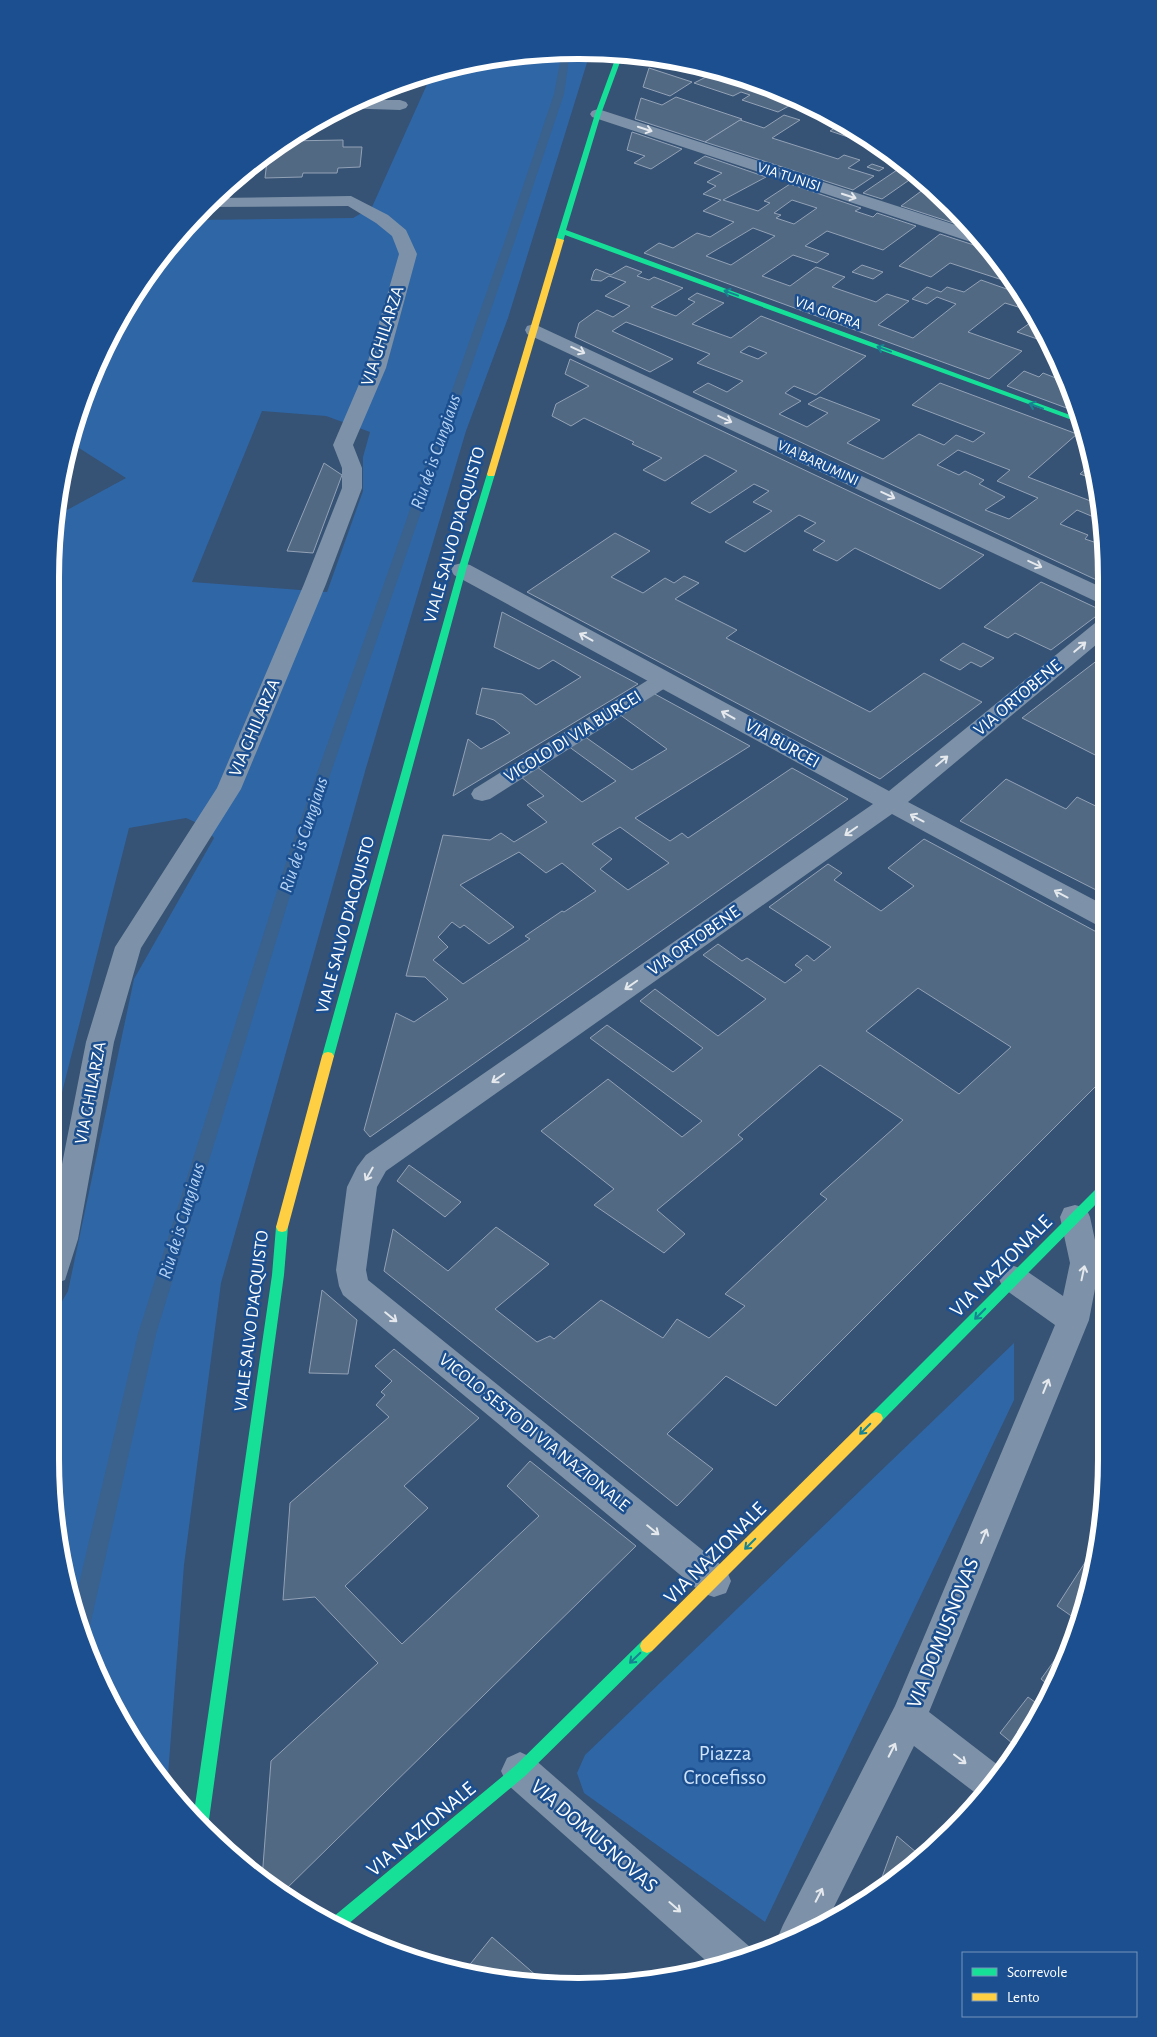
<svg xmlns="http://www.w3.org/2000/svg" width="1157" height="2037" font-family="'Alegreya Sans',sans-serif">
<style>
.green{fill:#2f66a5;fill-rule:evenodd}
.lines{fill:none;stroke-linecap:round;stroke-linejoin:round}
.stream{fill:#3b618d;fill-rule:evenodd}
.building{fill:#526984;stroke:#92a2b6;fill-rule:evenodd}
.lane{fill:#7d92a8;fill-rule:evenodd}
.street{fill:#7d92a8;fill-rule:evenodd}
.fast{fill:#16e098;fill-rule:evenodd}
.slow{fill:#ffcf43;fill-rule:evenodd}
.oneway{stroke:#e5e9ee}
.oneway2{stroke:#198292}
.labels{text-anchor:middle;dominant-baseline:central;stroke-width:5;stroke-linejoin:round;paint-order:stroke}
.far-street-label{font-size:15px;fill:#fff;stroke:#1b4f8f}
.street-label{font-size:18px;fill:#fff;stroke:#1b4f8f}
.water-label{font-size:19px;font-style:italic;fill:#b5d3f5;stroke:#1b4f8f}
.near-street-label{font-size:21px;fill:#fff;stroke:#1b4f8f}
.near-park-label{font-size:21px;fill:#cfe3fa;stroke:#1b4f8f}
.rim{fill:none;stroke:#fff;stroke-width:6}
</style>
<rect width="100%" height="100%" fill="#365274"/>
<!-- green -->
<g class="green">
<path d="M544 51 590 53 508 318 466 431 366 768 221 1283 184 1565 167 1789 159 1780 105 1693 78 1628 55 1528 54 1315 68 1291 134 979 214 838 204 826 186 818 129 828 53 1128 51 544 56 516 126 478 68 441 121 314 181 230 192 220 353 218 372 207 433 71 442 68ZM262 411 326 416 370 432 363 457V491L327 592 192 582Z"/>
<path d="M1014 1343V1400L765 1922 584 1793 577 1773 585 1755Z"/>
</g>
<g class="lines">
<!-- stream -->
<path class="stream" d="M562 52H570L564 94 514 243 303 853 156 1334 89 1630 86 1637 82 1639 73 1609 138 1334 289 853 504 243 554 94Z"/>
</g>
<!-- building -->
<g class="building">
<path d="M649 68 692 82 670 96 643 87Z"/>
<path d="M718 71 746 77 741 80 761 88 765 86 817 109 796 102 778 112 742 100 750 95 741 92 733 96 694 83Z"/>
<path d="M676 97 742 119 705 142 635 119 641 98 662 105Z"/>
<path d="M784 115 800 120 772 138 838 159 844 155 860 160 848 168 874 176 853 190 705 142 740 120 764 128Z"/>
<path d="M844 122 875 146 830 131Z"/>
<path d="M632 132 682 149 651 169 634 163 645 156 627 150Z"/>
<path d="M343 140V147H362L360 167 338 168 337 173H303L302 177 265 178 268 152 286 141Z"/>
<path d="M705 156 766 177 723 200 758 211 770 203 764 201 790 184 861 208 855 211 873 217 877 213 916 226 883 250 827 231 805 246 829 254 817 263 793 255 762 276 790 286 816 267 845 277 832 287 876 302 887 294 909 301 878 325 913 338 956 304 937 297 927 304 912 299 927 287 941 292 947 287 964 292 981 280 1018 293 1021 290 1031 311 1005 303 968 332 1022 351 989 379 644 253 659 243 673 248 697 233 710 237 734 222 703 211 721 200 703 194 716 186 707 182 722 173 694 163ZM792 200 817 208 794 224 776 218 781 215 774 213ZM753 228 775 236 731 265 706 256Z"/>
<path d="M872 164 884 168 879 171 867 167Z"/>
<path d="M897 170 915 176 882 199 863 193Z"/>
<path d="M924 189 938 194 952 205 972 229 901 206Z"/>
<path d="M940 234 989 250 1018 285 950 263 931 277 899 266Z"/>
<path d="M862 265 883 272 873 279 852 272Z"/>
<path d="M626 266 642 272 637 276 649 280 654 277 683 288 651 307 676 316 695 302 688 299 697 293 724 303 692 324 731 338 761 316 866 356 816 395 794 386 785 393 801 401 779 414 807 427 828 413 808 404 820 397 880 420 847 443 883 459 919 434 944 445 956 435 973 442 985 433 912 405 940 383 1077 434 1028 477 1101 505 1103 521 1077 510 1060 524 1088 535 1085 539 1103 545V583L693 392 708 383 727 392 743 381 697 363 710 354 626 322 612 331 673 359 650 372 575 337 579 323 597 310 613 317 630 306 605 296 626 282 609 276 601 281 591 280 594 271 596 269 611 275ZM749 346 767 353 758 359 740 352ZM958 450 1010 470 997 481 1038 498 1009 519 985 510 1005 497 979 484 984 480 965 471 959 475 937 465Z"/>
<path d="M1030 323 1038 325 1046 342 1017 332Z"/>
<path d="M570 359 984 555 940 589 855 548 837 561 813 550 825 541 804 531 816 523 799 515 745 552 725 542 772 511 753 502 769 491 754 484 710 513 691 503 737 471 705 455 665 481 643 470 662 458 632 444 634 442 584 418 571 426 552 416 556 404 589 386 565 374Z"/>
<path d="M1024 371 1039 377 1043 373 1066 382 1080 413 1007 386Z"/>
<path d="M324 463 342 475 313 553 287 551Z"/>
<path d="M1092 463 1096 480 1080 474Z"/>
<path d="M615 533 650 551 611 577 643 593 665 578 674 583 684 576 699 583 675 599 737 630 726 638 870 712 924 673 982 702 880 779 527 592Z"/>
<path d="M1041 582 1103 611 1051 650 1015 633 1008 638 984 627Z"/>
<path d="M502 612 638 684 453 796 468 739 481 749 510 733 494 720 476 714 482 688 522 694 536 705 581 677 553 660 539 669 494 647Z"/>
<path d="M963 643 994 658 981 667 971 662 960 670 940 660Z"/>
<path d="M1103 656V759L1022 718Z"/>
<path d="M653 693 750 746 635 818 670 841 682 833 688 838 792 768 848 799 370 1137 364 1130 396 1013 414 1022 448 999 425 977 406 976 443 835 490 840 501 833 514 842 547 822 527 805 544 796 520 776 536 766 582 802 616 781 568 746 584 736 632 770 667 749 619 714ZM620 827 669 863 628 890 600 869 612 859 592 844ZM519 852 546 873 562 863 596 891 564 912 562 911 525 936 530 939 463 984 433 960 448 947 438 937 452 922 460 928 464 925 489 944 514 927 460 885Z"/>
<path d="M1006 779 1066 809 1077 797 1104 810V894L960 821Z"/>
<path d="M924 839 1104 936V1078L776 1406 726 1376 667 1434 713 1469 677 1506 384 1271 393 1229 448 1271 496 1227 549 1264 495 1309 537 1342 550 1336 554 1339 601 1300 663 1338 677 1319 709 1338 745 1306 725 1294 827 1199 820 1194 903 1120 820 1065 738 1135 743 1139 657 1210 685 1234 664 1253 594 1205 614 1189 541 1131 608 1079 682 1137 702 1121 590 1038 607 1025 673 1072 703 1048 640 1001 655 989 718 1036 766 999 703 955 718 944 742 961 747 958 785 983 802 970 795 965 807 955 814 961 831 947 769 907 828 864 842 873 834 880 881 911 914 886 888 868ZM918 988 1011 1047 959 1094 866 1031Z"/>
<path d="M409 1165 461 1202 445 1217 397 1181Z"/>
<path d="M322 1290 357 1320 348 1374 309 1373Z"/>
<path d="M394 1349 479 1418 404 1486 428 1508 345 1586 402 1644 539 1516 507 1486 530 1461 636 1546 282 1893 262 1879 271 1761 378 1663 315 1597 283 1600 290 1503 389 1417 376 1405 385 1395 381 1392 392 1381 375 1366Z"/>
<path d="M1095 1547 1080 1622 1057 1606Z"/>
<path d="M1067 1643 1071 1646 1052 1688 1041 1679Z"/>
<path d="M1028 1697 1043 1708 1036 1723 1018 1748 1000 1733Z"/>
<path d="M897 1836 923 1858 877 1891Z"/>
<path d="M492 1937 546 1984 510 1983 463 1973Z"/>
</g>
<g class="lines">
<!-- lane -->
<path class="lane" d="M663 673 670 675 674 680 670 685 490 799 482 801 474 799 471 794 474 789 656 675Z"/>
<!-- street -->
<g class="street">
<path d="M356 100H400L406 102 408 105 406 108 400 110 339 108Z"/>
<path d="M598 109 974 231 984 243H974L592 117 590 114 592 111Z"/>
<path d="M351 196 388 215 406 230 417 254 386 368 353 445 362 468V488L326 584 241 789 141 948 114 1042 78 1239 65 1280 54 1284 53 1210 86 1042 115 947 217 788 304 584 342 488V468L333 445 366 368 399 254 392 236 376 223 348 206 205 207 216 198Z"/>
<path d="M534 324 1103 588V603L1095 601 527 334 525 330 527 326Z"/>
<path d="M462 563 470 565 889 791 1095 623 1103 621V639L908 802 1104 905V926L1095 924 892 814 386 1171 377 1187 366 1270 368 1280 726 1569 731 1581 726 1593 714 1597 702 1593 343 1295 339 1286 336 1270 347 1187 357 1167 366 1155 873 804 454 575 451 570 454 565Z"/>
<path d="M1075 1205 1086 1208 1090 1217 1100 1263 1089 1320 929 1712 1003 1769 982 1798 914 1746 825 1925 781 1947 777 1939 783 1925 895 1706 1055 1325 1003 1288 999 1279 1003 1270 1014 1266 1025 1270 1063 1296 1070 1263 1060 1217 1064 1208Z"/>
<path d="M520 1752 533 1758 750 1947 753 1955 713 1967 507 1784 501 1771 507 1758Z"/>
</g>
<!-- fast -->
<g class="fast">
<path d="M617 54H623L601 114 566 230 1081 419 1083 424 565 235 563 242H557L556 240 595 114Z"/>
<path d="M491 471 495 474 466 570 334 1056 332 1059H324L322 1056 458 570 487 474Z"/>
<path d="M1105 1182V1195L881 1422 876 1424 871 1422 869 1418 871 1414 1101 1184Z"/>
<path d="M282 1222 286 1223 288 1227 284 1275 208 1827 205 1833 193 1819 272 1275 276 1227 278 1223Z"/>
<path d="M647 1639 652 1641 654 1646 652 1651 525 1776 341 1930 327 1922 515 1766 642 1641Z"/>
</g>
<!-- slow -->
<g class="slow">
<path d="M557 238 564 240 495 474 494 476H488L487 474Z"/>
<path d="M328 1052 332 1053 334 1056 288 1227 286 1231 282 1232 278 1231 276 1227 322 1056 324 1053Z"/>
<path d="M876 1412 881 1414 883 1418 881 1422 652 1651 647 1653 642 1651 640 1646 642 1641 871 1414Z"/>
</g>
</g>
<!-- one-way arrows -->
<defs><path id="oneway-shaft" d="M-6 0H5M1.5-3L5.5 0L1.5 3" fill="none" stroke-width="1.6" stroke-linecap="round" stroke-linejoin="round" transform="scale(1.25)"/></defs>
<g class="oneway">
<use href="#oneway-shaft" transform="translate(645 129) rotate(18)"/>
<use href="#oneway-shaft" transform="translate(849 196) rotate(18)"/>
<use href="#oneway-shaft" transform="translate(578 350) rotate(25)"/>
<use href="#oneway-shaft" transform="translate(725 419) rotate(25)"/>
<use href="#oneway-shaft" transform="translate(888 495) rotate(25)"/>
<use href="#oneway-shaft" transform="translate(1035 564) rotate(25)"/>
<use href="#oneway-shaft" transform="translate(586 637) rotate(-151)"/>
<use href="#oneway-shaft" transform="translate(1080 647) rotate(-40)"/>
<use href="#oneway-shaft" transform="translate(728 715) rotate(-151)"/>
<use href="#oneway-shaft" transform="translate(942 761) rotate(-40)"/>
<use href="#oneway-shaft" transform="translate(917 818) rotate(-152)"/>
<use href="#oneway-shaft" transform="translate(851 831) rotate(145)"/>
<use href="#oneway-shaft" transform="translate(1061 894) rotate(-152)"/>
<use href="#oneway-shaft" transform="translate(631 985) rotate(145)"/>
<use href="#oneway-shaft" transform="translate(498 1078) rotate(145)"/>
<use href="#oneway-shaft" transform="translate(369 1174) rotate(120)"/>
<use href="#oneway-shaft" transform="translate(1083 1273) rotate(-78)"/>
<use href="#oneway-shaft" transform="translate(391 1317) rotate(39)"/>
<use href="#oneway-shaft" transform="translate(1046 1386) rotate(-68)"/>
<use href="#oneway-shaft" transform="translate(653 1530) rotate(39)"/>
<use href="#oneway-shaft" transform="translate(984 1536) rotate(-68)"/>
<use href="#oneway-shaft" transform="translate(892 1750) rotate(-63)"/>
<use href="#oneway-shaft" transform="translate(960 1759) rotate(37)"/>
<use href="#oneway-shaft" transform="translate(819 1895) rotate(-63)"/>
<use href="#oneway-shaft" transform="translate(675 1907) rotate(41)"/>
</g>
<g class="oneway2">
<use href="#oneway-shaft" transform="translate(731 293) rotate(-160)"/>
<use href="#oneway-shaft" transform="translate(884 349) rotate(-160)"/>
<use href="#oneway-shaft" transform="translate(1036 406) rotate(-160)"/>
<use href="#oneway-shaft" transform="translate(980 1314) rotate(135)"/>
<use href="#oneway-shaft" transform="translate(865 1429) rotate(135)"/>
<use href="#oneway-shaft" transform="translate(750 1544) rotate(135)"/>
<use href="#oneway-shaft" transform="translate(635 1658) rotate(136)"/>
</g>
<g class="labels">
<!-- far-street labels -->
<g class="far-street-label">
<text transform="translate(789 177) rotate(18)">VIA TUNISI</text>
<text transform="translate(828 313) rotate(20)">VIA GIOFRA</text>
<text transform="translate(818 463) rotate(25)">VIA BARUMINI</text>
</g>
<!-- street labels -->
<g class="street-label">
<text transform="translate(383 336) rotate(-72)">VIA GHILARZA</text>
<text transform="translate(455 535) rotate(-74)">VIALE SALVO D'ACQUISTO</text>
<text transform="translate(1018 698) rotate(-40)">VIA ORTOBENE</text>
<text transform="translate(255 728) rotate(-67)">VIA GHILARZA</text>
<text transform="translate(573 737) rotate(-32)">VICOLO DI VIA BURCEI</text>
<text transform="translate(782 744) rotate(29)">VIA BURCEI</text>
<text transform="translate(346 925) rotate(-75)">VIALE SALVO D'ACQUISTO</text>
<text transform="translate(694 941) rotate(-35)">VIA ORTOBENE</text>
<text transform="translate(91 1093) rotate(-79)">VIA GHILARZA</text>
<text transform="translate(252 1321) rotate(-83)">VIALE SALVO D'ACQUISTO</text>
<text transform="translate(534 1433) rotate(39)">VICOLO SESTO DI VIA NAZIONALE</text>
</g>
<!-- water labels -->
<g class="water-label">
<text transform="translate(436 452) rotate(-71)">Riu de is Cungiaus</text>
<text transform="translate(304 835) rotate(-72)">Riu de is Cungiaus</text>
<text transform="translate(182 1221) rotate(-73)">Riu de is Cungiaus</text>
</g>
<!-- near-street labels -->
<g class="near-street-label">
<text transform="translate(1001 1266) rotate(-45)">VIA NAZIONALE</text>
<text transform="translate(715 1553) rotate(-45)">VIA NAZIONALE</text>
<text transform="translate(943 1633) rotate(-68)">VIA DOMUSNOVAS</text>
<text transform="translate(421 1829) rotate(-40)">VIA NAZIONALE</text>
<text transform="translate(594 1836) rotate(41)">VIA DOMUSNOVAS</text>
</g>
<!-- near-park labels -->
<g class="near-park-label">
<text x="725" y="1753">Piazza<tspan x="725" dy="24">Crocefisso</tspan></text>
</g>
</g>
<!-- crop -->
<path d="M0 0H1157V2037H0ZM578 59H579A519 519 0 0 1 1098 578V1459A519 519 0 0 1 579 1978H578A519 519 0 0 1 59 1459V578A519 519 0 0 1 578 59Z" fill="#1b4f8f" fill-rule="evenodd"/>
<path class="rim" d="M578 59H579A519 519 0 0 1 1098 578V1459A519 519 0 0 1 579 1978H578A519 519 0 0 1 59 1459V578A519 519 0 0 1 578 59Z"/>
<!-- legend -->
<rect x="962" y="1952" width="175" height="65" fill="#1b4f8f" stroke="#7695bc"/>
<rect x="972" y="1968" width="25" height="8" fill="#16e098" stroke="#7695bc"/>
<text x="1007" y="1977" font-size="15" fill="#ffffff">Scorrevole</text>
<rect x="972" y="1993" width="25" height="8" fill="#ffcf43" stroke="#7695bc"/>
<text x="1007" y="2002" font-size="15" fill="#ffffff">Lento</text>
</svg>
